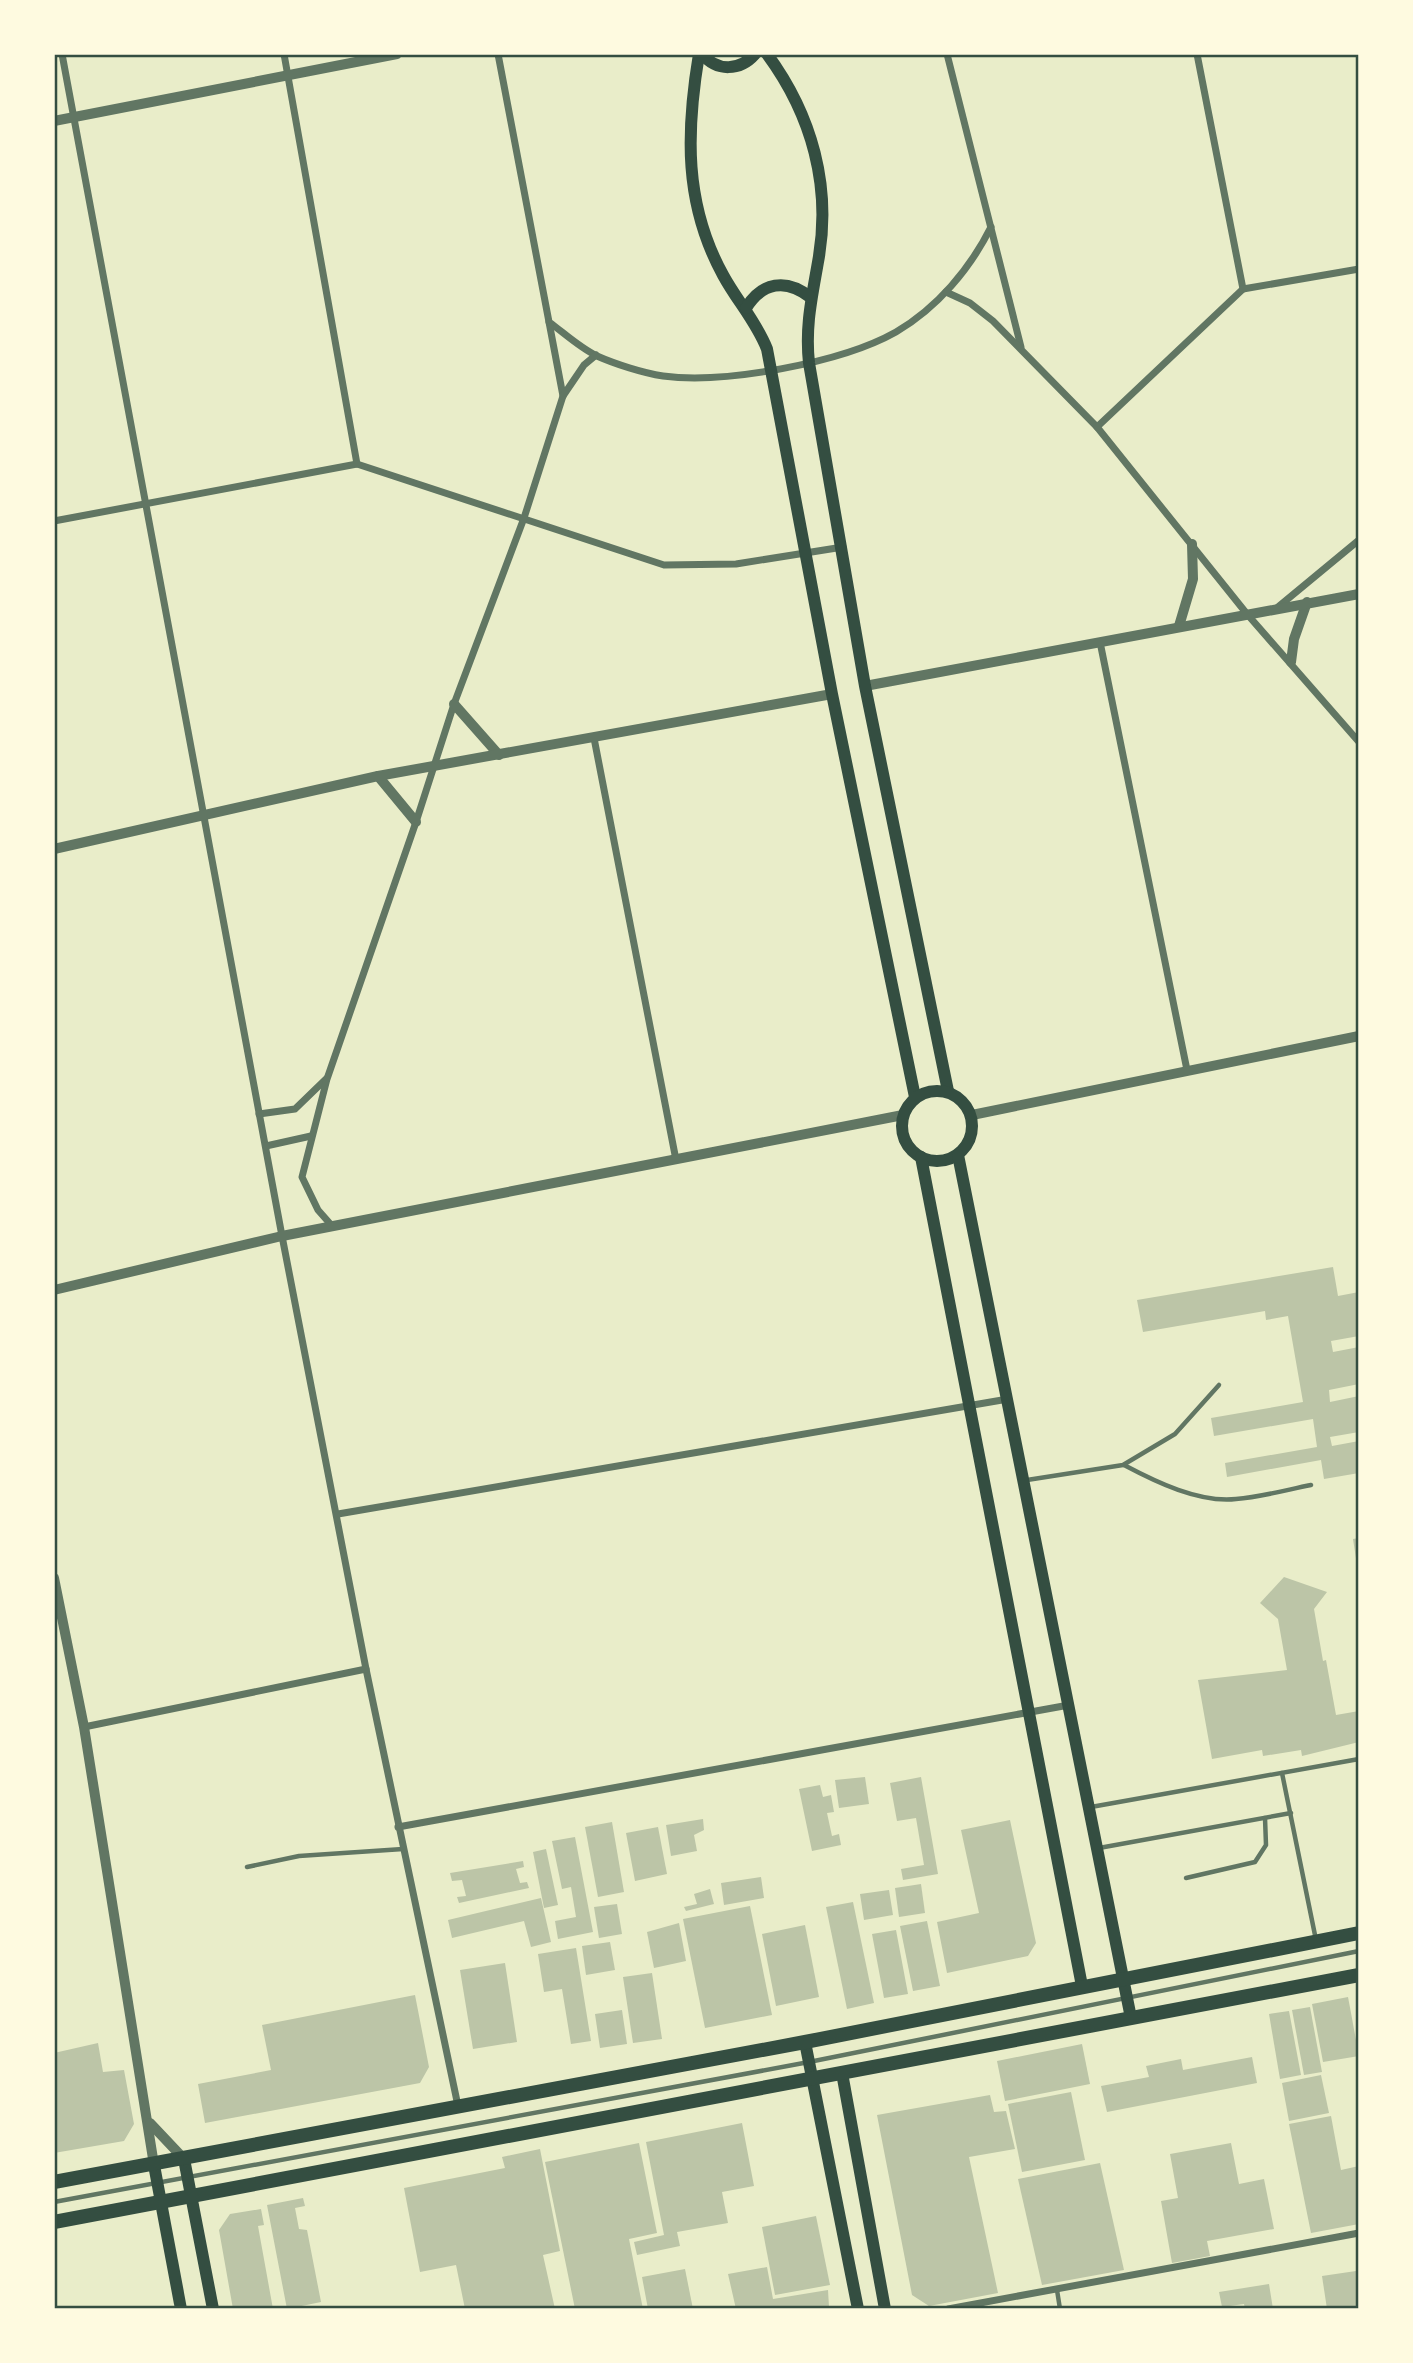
<svg xmlns="http://www.w3.org/2000/svg" width="1413" height="2363" font-family="'IBM Plex Serif',serif">
<style>
.building{fill:#bcc5a7}
.lines{fill:none;stroke-linecap:round;stroke-linejoin:round}
.service{stroke:#617663;stroke-width:4.5}
.minor{stroke:#617663;stroke-width:7}
.tertiary{stroke:#617663;stroke-width:10}
.secondary{stroke:#344e41;stroke-width:12}
.primary{stroke:#344e41;stroke-width:14}
.neatline{fill:none;stroke:#344e41;stroke-width:2.5}
</style>
<rect width="100%" height="100%" fill="#e9edc9"/>
<!-- building -->
<g class="building">
<path d="M1333 1267 1338 1296 1359 1292V1336L1331 1341 1333 1352 1359 1347V1384L1329 1390 1330 1402 1359 1396V1432L1330 1437 1332 1446 1359 1441V1473L1324 1479 1321 1460 1227 1477 1225 1463 1317 1447 1313 1419 1214 1436 1211 1418 1303 1402 1288 1316 1266 1320 1265 1311 1143 1332 1137 1300Z"/>
<path d="M1359 1538V1565H1357L1353 1539Z"/>
<path d="M1284 1577 1327 1592 1314 1609 1323 1661 1326 1660 1336 1715 1359 1711V1742L1302 1756 1301 1750 1263 1756 1262 1750 1212 1759 1198 1680 1287 1670 1278 1619 1260 1603Z"/>
<path d="M865 1777 869 1804 839 1808 835 1780Z"/>
<path d="M921 1777 938 1874 903 1880 901 1869 924 1865 916 1818 897 1821 890 1783Z"/>
<path d="M820 1785 823 1797 831 1795 834 1812 827 1813 832 1836 839 1834 841 1845 812 1851 799 1789Z"/>
<path d="M703 1819 704 1830 694 1835 697 1851 671 1856 666 1825Z"/>
<path d="M1010 1820 1036 1943 1028 1956 947 1973 937 1922 979 1913 961 1830Z"/>
<path d="M612 1822 624 1892 598 1897 585 1827Z"/>
<path d="M658 1827 667 1874 635 1881 626 1833Z"/>
<path d="M575 1837 593 1932 558 1939 555 1921 576 1917 571 1887 562 1889 552 1841Z"/>
<path d="M546 1849 558 1905 544 1908 533 1852Z"/>
<path d="M523 1861 524 1867 516 1869 520 1883 527 1882 529 1888 459 1903 457 1897 466 1896 462 1880 452 1881 450 1873Z"/>
<path d="M761 1877 764 1898 724 1905 721 1883Z"/>
<path d="M921 1884 925 1913 899 1917 895 1888Z"/>
<path d="M710 1889 714 1904 686 1911 684 1907 697 1904 694 1894Z"/>
<path d="M889 1890 893 1915 864 1920 860 1894Z"/>
<path d="M541 1898 551 1942 531 1947 524 1921 452 1938 448 1920Z"/>
<path d="M853 1902 874 2003 847 2009 826 1907Z"/>
<path d="M617 1904 622 1934 599 1938 594 1907Z"/>
<path d="M750 1906 772 2015 705 2028 683 1919Z"/>
<path d="M927 1921 940 1986 913 1991 900 1926Z"/>
<path d="M679 1923 686 1961 654 1968 647 1932Z"/>
<path d="M805 1925 819 1997 776 2006 762 1934Z"/>
<path d="M896 1930 908 1994 884 1998 872 1934Z"/>
<path d="M610 1942 615 1970 586 1975 582 1946Z"/>
<path d="M576 1948 591 2041 571 2044 562 1989 544 1992 538 1954Z"/>
<path d="M505 1963 517 2042 473 2049 460 1970Z"/>
<path d="M652 1973 662 2039 633 2043 623 1977Z"/>
<path d="M415 1995 429 2067 420 2083 205 2123 198 2084 271 2070 262 2025Z"/>
<path d="M1348 1997 1359 2056 1323 2062 1312 2004Z"/>
<path d="M1310 2007 1322 2072 1304 2075 1292 2010Z"/>
<path d="M622 2010 627 2044 600 2048 595 2014Z"/>
<path d="M1289 2011 1301 2075 1280 2079 1269 2014Z"/>
<path d="M98 2043 103 2072 124 2070 134 2124 124 2141 54 2153V2053Z"/>
<path d="M1082 2044 1090 2084 1005 2101 997 2061Z"/>
<path d="M1252 2057 1257 2083 1107 2112 1101 2086 1149 2077 1146 2066 1181 2059 1183 2070Z"/>
<path d="M1321 2075 1329 2113 1289 2121 1282 2083Z"/>
<path d="M1071 2092 1085 2160 1022 2172 1008 2104Z"/>
<path d="M990 2095 994 2112 1006 2111 1015 2149 969 2157 998 2293 929 2306 912 2295 877 2115Z"/>
<path d="M1331 2116 1341 2170 1359 2166V2224L1311 2233 1289 2124Z"/>
<path d="M742 2123 754 2186 722 2192 728 2223 677 2232 680 2246 637 2255 634 2242 664 2235 646 2142Z"/>
<path d="M639 2143 657 2233 629 2239 643 2309H575L545 2162Z"/>
<path d="M1231 2143 1239 2184 1264 2179 1274 2229 1207 2241 1210 2256 1172 2263 1161 2201 1178 2198 1170 2154Z"/>
<path d="M540 2149 560 2251 543 2255 555 2309H465L456 2265 420 2272 404 2188 505 2168 502 2157Z"/>
<path d="M1100 2163 1124 2270 1042 2285 1018 2179Z"/>
<path d="M303 2198 305 2206 295 2208 299 2229 307 2230 321 2302 287 2309 267 2205Z"/>
<path d="M261 2209 264 2225 258 2226 273 2309H233L219 2230 230 2214Z"/>
<path d="M816 2216 830 2285 775 2295 762 2227Z"/>
<path d="M767 2267 773 2299 828 2290 829 2307 736 2309 728 2274Z"/>
<path d="M685 2269 693 2309H648L642 2277Z"/>
<path d="M1356 2271 1359 2309H1327L1322 2276Z"/>
<path d="M1269 2284 1273 2309H1245L1244 2304 1222 2307 1219 2292Z"/>
</g>
<g class="lines">
<!-- service -->
<g class="service">
<path d="M1124 1465C1156 1482 1199 1503 1236 1499 1261 1497 1286 1490 1311 1485"/>
<path d="M1027 1480 1123 1465 1175 1434 1219 1385"/>
<path d="M1282 1773 1316 1940"/>
<path d="M1091 1807 1359 1759"/>
<path d="M1099 1848 1291 1813"/>
<path d="M247 1867 299 1856 403 1849"/>
<path d="M1186 1878 1255 1862 1266 1845 1265 1818"/>
<path d="M54 2202 809 2062 1359 1951"/>
<path d="M1057 2290 1060 2309"/>
</g>
<!-- minor -->
<g class="minor">
<path d="M62 54 282 1236 366 1669 458 2106"/>
<path d="M284 54 357 464"/>
<path d="M498 54 549 322C564 333 580 348 597 356 615 364 643 373 663 376 725 384 841 363 896 332 937 308 970 269 991 227"/>
<path d="M947 54 1021 347"/>
<path d="M1197 54 1243 289"/>
<path d="M946 292 970 303 993 321 1097 427 1247 614 1359 742"/>
<path d="M549 322 563 396"/>
<path d="M1097 427 1243 289 1359 269"/>
<path d="M54 521 357 464 664 565 736 564 843 547"/>
<path d="M1278 607 1359 540"/>
<path d="M1100 642 1187 1070"/>
<path d="M594 738 676 1160"/>
<path d="M259 1114 295 1109 326 1079"/>
<path d="M266 1146 311 1136"/>
<path d="M333 1227 318 1210 302 1177 327 1079 416 822 454 704 524 518 563 396 584 365 596 355"/>
<path d="M338 1514 1008 1399"/>
<path d="M84 1727 366 1669"/>
<path d="M398 1827 1069 1705"/>
<path d="M948 2309 1359 2233"/>
</g>
<!-- tertiary -->
<g class="tertiary">
<path d="M54 121 397 54"/>
<path d="M1179 626 1193 579 1192 544"/>
<path d="M1291 662 1294 639 1307 602"/>
<path d="M865 686 1359 594"/>
<path d="M454 704 499 755"/>
<path d="M378 776 416 822"/>
<path d="M54 849 378 776 832 694"/>
<path d="M972 1115 1359 1036"/>
<path d="M54 1290 282 1236 903 1115"/>
<path d="M54 1578 84 1727 154 2165"/>
<path d="M150 2123 184 2159"/>
</g>
<!-- secondary -->
<g class="secondary">
<path d="M699 54C686 132 684 204 723 275 737 301 756 321 767 349L832 694 915 1097"/>
<path d="M702 54C717 72 740 71 755 54"/>
<path d="M767 54C812 115 832 187 818 262 812 297 805 326 809 363L865 686 948 1091"/>
<path d="M746 308C762 282 786 278 810 297"/>
<circle cx="937" cy="1126" r="35"/>
<path d="M958 1155 1131 2018"/>
<path d="M921 1157 1082 1986"/>
<path d="M805 2042 858 2309"/>
<path d="M842 2073 885 2309"/>
<path d="M184 2159 213 2309"/>
<path d="M154 2165 181 2309"/>
</g>
<!-- primary -->
<g class="primary">
<path d="M54 2182 805 2042 1359 1933"/>
<path d="M54 2222 1359 1975"/>
</g>
</g>
<!-- border -->
<rect width="1413" height="2363" fill="none" stroke="#fefae0" stroke-width="112"/>
<rect x="56" y="56" width="1301" height="2251" class="neatline"/>
</svg>
